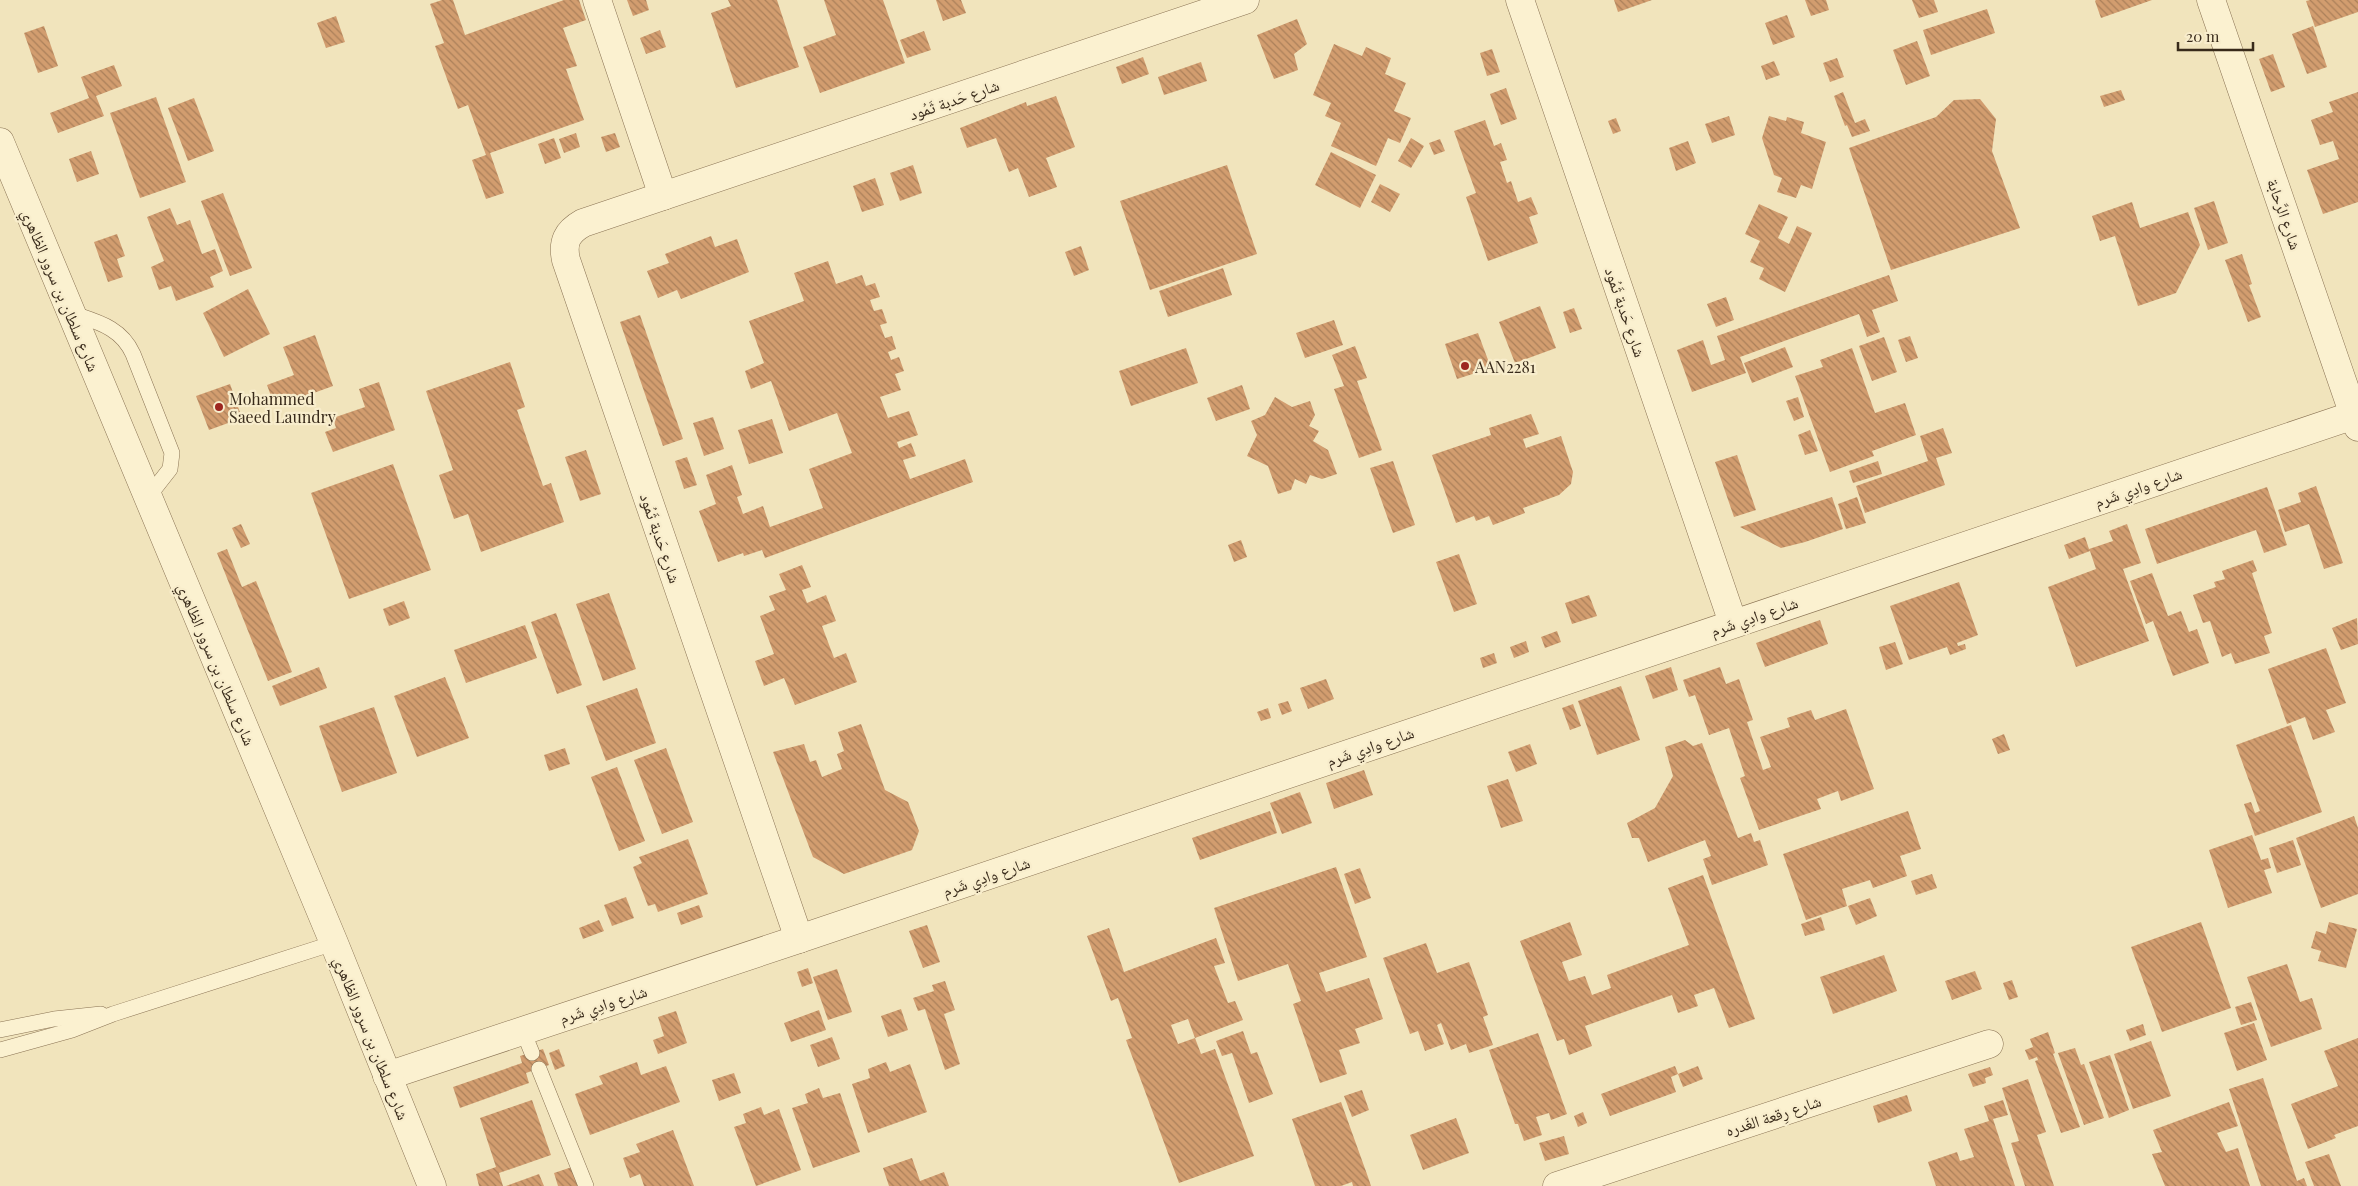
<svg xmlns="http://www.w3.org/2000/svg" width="2358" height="1186" font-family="'Playfair Display','Noto Naskh Arabic',serif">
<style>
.building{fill:url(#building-back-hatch);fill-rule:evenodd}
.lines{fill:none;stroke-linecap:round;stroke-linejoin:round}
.service-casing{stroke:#8a7354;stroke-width:16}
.minor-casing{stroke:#8a7354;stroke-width:29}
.tertiary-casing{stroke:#8a7354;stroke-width:29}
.service{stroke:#fbf1d0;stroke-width:15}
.minor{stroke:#fbf1d0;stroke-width:28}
.tertiary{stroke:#fbf1d0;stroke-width:28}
.poi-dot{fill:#9d2620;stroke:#f8edcc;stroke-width:2}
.labels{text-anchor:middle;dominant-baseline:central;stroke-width:4.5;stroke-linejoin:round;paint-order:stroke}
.street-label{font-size:16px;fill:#382a1a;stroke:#f8edcc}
.poi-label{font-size:16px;fill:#382a1a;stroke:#f8edcc;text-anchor:start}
</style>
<defs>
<pattern id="building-back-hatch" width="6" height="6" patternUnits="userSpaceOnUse" patternTransform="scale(1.25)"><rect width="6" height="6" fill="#d29d6f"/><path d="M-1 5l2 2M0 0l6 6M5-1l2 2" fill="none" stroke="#ab805a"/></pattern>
</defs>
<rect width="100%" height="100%" fill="#f1e4bc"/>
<!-- building -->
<g class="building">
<path d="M442 0H453L465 35 564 0H579L586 20 563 28 577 66 566 69 584 120 490 153 504 193 486 199 472 160 486 155 468 105 458 109 435 46 444 43 430 4Z"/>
<path d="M627 0H646L649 10 633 16Z"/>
<path d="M728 0H777L799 67 736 88 711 13 731 6Z"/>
<path d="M824 0H883L905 63 820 93 803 47 836 35Z"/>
<path d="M936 0H961L966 13 943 21Z"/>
<path d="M1614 0H1652L1618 12Z"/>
<path d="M1805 0H1826L1829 10 1811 16Z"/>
<path d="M1912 0H1934L1938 12 1919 18Z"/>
<path d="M2152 0 2101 18 2095 1 2096 0Z"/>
<path d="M2310 0H2358V12L2315 27 2306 1Z"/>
<path d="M1987 9 1995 33 1931 55 1923 30Z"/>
<path d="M1787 15 1795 37 1773 45 1765 23Z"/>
<path d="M336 16 345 42 326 48 317 23Z"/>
<path d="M1297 19 1307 44 1294 54 1298 70 1274 79 1257 35Z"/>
<path d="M44 26 58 66 38 73 24 33Z"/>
<path d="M2313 26 2327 67 2307 74 2292 34Z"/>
<path d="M660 30 666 47 646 54 640 38Z"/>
<path d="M924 31 931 50 907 58 900 40Z"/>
<path d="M1917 41 1930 76 1906 85 1893 50Z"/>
<path d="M1334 44 1362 56 1366 47 1391 58 1385 74 1406 83 1394 111 1411 118 1400 143 1388 138 1376 166 1331 146 1341 123 1325 116 1331 103 1313 95Z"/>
<path d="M1492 49 1500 72 1487 76 1480 53Z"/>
<path d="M2273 54 2285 87 2271 92 2259 59Z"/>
<path d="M1143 57 1149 74 1122 84 1116 67Z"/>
<path d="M1837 58 1844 77 1830 82 1823 63Z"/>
<path d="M1774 61 1780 75 1766 80 1761 66Z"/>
<path d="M1201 62 1207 81 1164 95 1158 77Z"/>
<path d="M114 65 122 86 96 96 104 116 58 133 50 113 89 98 81 77Z"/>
<path d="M1506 88 1517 119 1501 125 1490 94Z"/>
<path d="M2121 90 2125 100 2104 107 2100 96Z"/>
<path d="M1843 92 1855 123 1865 119 1870 131 1852 137 1847 125 1845 126 1834 96Z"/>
<path d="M2358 92V202L2323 214 2307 170 2339 159 2333 141 2320 145 2311 120 2333 112 2329 102Z"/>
<path d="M1056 96 1075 147 1046 158 1057 187 1029 197 1018 168 1009 172 996 138 967 148 960 128 1026 102 1027 106Z"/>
<path d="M156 97 186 182 140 198 110 113Z"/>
<path d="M194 98 214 151 188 161 168 108Z"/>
<path d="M1980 99 1996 119 1992 151 2020 228 1891 270 1849 148 1936 117 1954 100Z"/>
<path d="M1729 116 1735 135 1712 143 1705 124Z"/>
<path d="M1769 116 1786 121 1787 117 1804 122 1801 133 1826 142 1812 189 1801 185 1796 198 1777 192 1782 178 1774 175 1762 138Z"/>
<path d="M1616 118 1621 131 1613 134 1608 121Z"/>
<path d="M1485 120 1494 146 1501 143 1507 160 1500 162 1507 183 1511 181 1518 202 1531 197 1538 214 1529 217 1538 243 1488 261 1466 197 1476 193 1454 131Z"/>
<path d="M576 133 580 147 564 153 559 139Z"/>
<path d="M615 133 620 147 606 152 601 137Z"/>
<path d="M554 138 561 158 545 164 538 144Z"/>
<path d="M1411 138 1424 146 1411 168 1398 161Z"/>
<path d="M1440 139 1445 151 1434 155 1429 143Z"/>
<path d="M1688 141 1696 163 1676 171 1669 148Z"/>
<path d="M91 151 99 174 77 182 69 159Z"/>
<path d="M1331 152 1376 175 1360 208 1315 185Z"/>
<path d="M913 165 922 193 900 201 890 173Z"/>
<path d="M1227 165 1257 254 1150 290 1120 201Z"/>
<path d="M875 178 884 205 862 212 853 186Z"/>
<path d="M1380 184 1400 194 1390 212 1371 202Z"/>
<path d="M223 193 252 268 230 276 201 201Z"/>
<path d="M2214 201 2228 243 2208 250 2194 208Z"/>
<path d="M2132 202 2140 228 2188 212 2200 245 2176 293 2138 306 2115 236 2100 241 2092 216Z"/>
<path d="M1759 204 1788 217 1778 238 1789 244 1797 226 1812 233 1785 292 1759 279 1764 268 1750 262 1760 241 1745 234Z"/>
<path d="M170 208 177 225 190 220 202 254 215 249 223 271 210 277 214 287 176 301 171 286 159 290 151 267 164 261 147 217Z"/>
<path d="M117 234 125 256 117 259 123 277 108 282 94 242Z"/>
<path d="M711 236 715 247 737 239 749 272 681 299 677 290 658 298 647 271 669 263 665 254Z"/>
<path d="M1081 246 1089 270 1074 276 1065 252Z"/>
<path d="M2242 254 2252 284 2249 285 2261 317 2248 322 2225 260Z"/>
<path d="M828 261 836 284 862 275 866 286 875 283 880 297 870 300 874 311 882 309 887 323 880 325 885 338 892 336 896 349 888 352 891 360 899 357 904 371 895 374 901 390 880 397 888 418 909 411 918 435 897 442 899 448 911 443 916 456 903 460 910 479 965 459 973 482 765 558 762 550 744 556 743 553 718 562 699 511 716 504 706 475 732 465 742 495 737 497 743 514 763 506 770 527 823 508 809 469 852 453 837 413 789 431 771 381 751 389 745 371 764 363 749 321 804 301 794 273Z"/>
<path d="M1223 268 1232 295 1168 317 1159 291Z"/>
<path d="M1889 275 1898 301 1872 310 1880 332 1867 337 1859 314 1740 357 1746 373 1692 392 1677 350 1703 340 1711 365 1725 360 1717 336Z"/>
<path d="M248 289 270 334 224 357 203 313Z"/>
<path d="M1726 297 1734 320 1716 327 1707 304Z"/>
<path d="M1540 306 1556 348 1515 363 1499 322Z"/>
<path d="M1574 308 1582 329 1570 333 1563 312Z"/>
<path d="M640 315 683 439 663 446 620 322Z"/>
<path d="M1334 320 1343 345 1305 358 1296 333Z"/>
<path d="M1478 333 1491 368 1457 379 1445 344Z"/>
<path d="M315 335 333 386 275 407 267 385 294 375 283 347Z"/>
<path d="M1910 336 1918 358 1906 362 1898 340Z"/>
<path d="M1884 337 1897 372 1872 381 1859 346Z"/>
<path d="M1355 346 1367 378 1357 381 1382 450 1359 458 1334 389 1344 386 1332 355Z"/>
<path d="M1785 347 1793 367 1752 383 1744 363Z"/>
<path d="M1186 348 1198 383 1131 406 1119 371Z"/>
<path d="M1852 348 1875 413 1905 403 1916 435 1872 451 1874 456 1830 472 1795 376 1823 367 1820 360Z"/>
<path d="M510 362 525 407 517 410 543 486 551 483 564 522 481 552 468 514 454 519 439 475 453 470 426 391Z"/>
<path d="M379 382 395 430 333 452 325 432 336 428 333 418 365 407 359 389Z"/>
<path d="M230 384 242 418 209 430 196 396Z"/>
<path d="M1242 385 1250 409 1216 421 1207 398Z"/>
<path d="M1275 397 1292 407 1310 401 1315 415 1309 426 1319 431 1313 441 1328 450 1337 474 1322 479 1310 475 1306 484 1295 479 1291 490 1278 494 1268 466 1247 456 1257 435 1251 421 1265 415Z"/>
<path d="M1798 397 1804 417 1794 421 1786 401Z"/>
<path d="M1531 414 1539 434 1523 439 1526 448 1561 436 1573 472 1571 484 1559 495 1523 508 1525 513 1493 525 1489 516 1476 521 1474 516 1456 523 1432 455 1491 435 1489 428Z"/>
<path d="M713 417 724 449 704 456 693 423Z"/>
<path d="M772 419 783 453 749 464 738 430Z"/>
<path d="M1943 428 1952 453 1936 458 1945 485 1865 513 1856 486 1928 461 1920 436Z"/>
<path d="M1810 430 1818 451 1805 455 1798 435Z"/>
<path d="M586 450 601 494 580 501 565 457Z"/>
<path d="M1737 455 1756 510 1734 517 1715 462Z"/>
<path d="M687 457 697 485 684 489 675 461Z"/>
<path d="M1393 461 1415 525 1393 533 1370 468Z"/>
<path d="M1878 461 1882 474 1853 483 1849 471Z"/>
<path d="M393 464 431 570 349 599 311 493Z"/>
<path d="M2316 486 2343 563 2324 569 2309 524 2285 532 2278 510 2301 502 2298 493Z"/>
<path d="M2267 487 2287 545 2264 553 2256 530 2157 564 2145 529Z"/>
<path d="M1832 497 1843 529 1805 542 1781 548 1740 527Z"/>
<path d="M1857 497 1866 523 1846 529 1838 504Z"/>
<path d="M241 524 250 544 241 548 232 528Z"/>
<path d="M2127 524 2141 563 2123 569 2149 641 2076 667 2048 587 2096 569 2090 551 2069 559 2064 545 2085 537 2089 549 2113 541 2109 531Z"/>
<path d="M1241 540 1247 557 1234 562 1228 545Z"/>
<path d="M227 549 242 587 256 581 292 672 268 681 217 553Z"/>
<path d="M1459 554 1477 604 1454 612 1436 562Z"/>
<path d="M2253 560 2257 571 2252 573 2272 633 2264 636 2270 653 2235 664 2231 653 2222 657 2210 621 2203 623 2193 595 2216 587 2214 582 2225 579 2222 571Z"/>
<path d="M802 565 811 587 802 590 807 603 826 595 836 621 822 626 834 658 846 653 857 682 795 705 784 678 764 686 755 661 774 654 760 616 775 610 769 596 786 590 779 574Z"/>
<path d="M2152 573 2168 616 2181 611 2189 632 2197 629 2209 663 2173 676 2153 621 2146 624 2130 581Z"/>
<path d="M1959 582 1978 635 1957 643 1958 646 1965 644 1966 649 1950 655 1947 647 1909 660 1890 606Z"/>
<path d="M609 593 636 669 603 681 576 604Z"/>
<path d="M1589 595 1597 616 1572 624 1565 603Z"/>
<path d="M404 601 410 618 389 626 383 609Z"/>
<path d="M556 613 582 685 557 694 531 622Z"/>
<path d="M2357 618 2358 644 2341 650 2332 628Z"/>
<path d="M1820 620 1828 644 1765 667 1756 643Z"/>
<path d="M525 625 537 658 466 683 454 650Z"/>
<path d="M1557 631 1561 642 1545 648 1541 637Z"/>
<path d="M1526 641 1529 652 1514 658 1510 647Z"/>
<path d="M1895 642 1903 664 1886 670 1879 647Z"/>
<path d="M2326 648 2346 703 2326 710 2335 732 2313 740 2305 717 2287 724 2268 669Z"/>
<path d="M1494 653 1497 663 1483 668 1480 658Z"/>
<path d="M319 667 327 688 280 706 272 686Z"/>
<path d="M1671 667 1678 690 1653 699 1645 676Z"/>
<path d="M1720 667 1726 684 1739 679 1753 720 1747 722 1763 770 1771 767 1760 737 1790 727 1787 718 1811 710 1815 720 1846 709 1874 789 1841 801 1838 791 1817 799 1821 809 1759 830 1740 778 1745 776 1729 728 1709 735 1695 695 1689 697 1683 680Z"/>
<path d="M445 677 469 738 417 757 394 696Z"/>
<path d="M1326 679 1334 699 1308 709 1300 688Z"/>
<path d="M1621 686 1640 740 1597 755 1578 701Z"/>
<path d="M637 688 656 743 606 761 586 706Z"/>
<path d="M1288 701 1292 711 1282 715 1278 704Z"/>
<path d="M1573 704 1581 726 1570 730 1562 708Z"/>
<path d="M374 707 397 773 342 792 319 726Z"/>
<path d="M1268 708 1271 718 1261 721 1257 712Z"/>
<path d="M861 724 885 790 908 802 919 831 912 850 844 874 813 857 773 752 804 744 810 762 816 760 822 777 842 769 837 754 844 751 838 732Z"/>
<path d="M2291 725 2322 812 2255 836 2244 804 2251 802 2255 813 2260 811 2236 745Z"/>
<path d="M2004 734 2010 750 1998 754 1992 739Z"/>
<path d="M1685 740 1693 746 1702 743 1738 838 1751 833 1754 842 1760 840 1768 865 1712 885 1703 859 1711 856 1705 840 1648 862 1639 838H1632L1627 823 1655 808 1673 776 1665 747Z"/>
<path d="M1530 744 1537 764 1516 772 1508 752Z"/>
<path d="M565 748 570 764 549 771 544 755Z"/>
<path d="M666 748 693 822 662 834 634 760Z"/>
<path d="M617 767 645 841 619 851 591 777Z"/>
<path d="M1364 770 1373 795 1334 809 1326 783Z"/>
<path d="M1508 779 1523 821 1501 828 1487 786Z"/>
<path d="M1300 792 1312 823 1282 834 1270 803Z"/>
<path d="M1270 811 1277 833 1200 860 1192 838Z"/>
<path d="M1908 811 1921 849 1900 856 1907 876 1873 888 1870 880 1842 889 1847 906 1806 920 1783 854Z"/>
<path d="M2354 816 2358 828V894L2321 908 2296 838Z"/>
<path d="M2252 835 2261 860 2268 858 2271 868 2264 870 2272 893 2228 908 2209 850Z"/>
<path d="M688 839 708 894 658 912 655 904 648 906 633 867 642 863 639 857Z"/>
<path d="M2293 840 2301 865 2277 873 2269 848Z"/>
<path d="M1336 867 1367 957 1319 973 1326 992 1369 978 1383 1019 1355 1029 1360 1043 1339 1050 1347 1074 1320 1083 1293 1004 1301 1001 1288 964 1238 981 1214 908Z"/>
<path d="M1360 868 1371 898 1355 904 1344 874Z"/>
<path d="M1932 874 1937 888 1916 895 1911 881Z"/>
<path d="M1703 875 1755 1019 1729 1028 1714 988 1694 995 1698 1006 1678 1013 1672 995 1585 1026 1592 1046 1569 1055 1564 1039 1557 1041 1520 941 1570 922 1582 955 1562 962 1569 981 1585 976 1592 995 1611 988 1607 975 1689 945 1668 888Z"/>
<path d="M626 897 634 918 612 926 604 905Z"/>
<path d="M1870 898 1877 916 1856 925 1848 906Z"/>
<path d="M699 905 703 917 681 925 677 913Z"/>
<path d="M1821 917 1825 930 1805 936 1801 924Z"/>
<path d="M599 920 604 931 583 939 579 928Z"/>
<path d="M2201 922 2231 1008 2162 1032 2131 947Z"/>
<path d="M2329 922 2357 929 2346 968 2318 961 2321 951 2311 948 2316 931 2326 934Z"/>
<path d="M927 925 940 962 923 968 909 931Z"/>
<path d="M1109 928 1124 972 1216 938 1225 963 1214 966 1228 1003 1235 1001 1243 1020 1195 1038 1201 1054 1215 1049 1254 1156 1179 1183 1126 1040 1132 1038 1118 998 1111 1001 1087 936ZM1188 1019 1195 1038 1178 1044 1171 1025Z"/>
<path d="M1426 943 1437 973 1469 962 1488 1015 1483 1017 1493 1045 1469 1053 1466 1044 1451 1050 1441 1023 1437 1025 1444 1044 1425 1051 1418 1031 1410 1034 1383 958Z"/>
<path d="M1884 955 1897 991 1833 1014 1820 977Z"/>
<path d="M2287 964 2300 1002 2312 998 2322 1029 2271 1047 2247 977Z"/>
<path d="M808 968 813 983 802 987 797 972Z"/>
<path d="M837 969 852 1012 828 1020 813 977Z"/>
<path d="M1975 971 1982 989 1952 1000 1945 981Z"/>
<path d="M2012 980 2018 997 2009 1000 2003 983Z"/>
<path d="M945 981 955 1010 944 1014 960 1064 945 1070 925 1009 918 1011 913 998 934 991 932 985Z"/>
<path d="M2251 1002 2257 1020 2241 1025 2235 1007Z"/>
<path d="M901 1009 908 1030 888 1037 881 1016Z"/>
<path d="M819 1010 826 1030 791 1042 784 1023Z"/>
<path d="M676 1011 687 1043 658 1054 653 1040 664 1036 658 1017Z"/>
<path d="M2254 1023 2267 1060 2237 1071 2224 1033Z"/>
<path d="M2143 1024 2146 1035 2130 1041 2126 1030Z"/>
<path d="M1243 1031 1251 1054 1257 1052 1273 1094 1249 1103 1232 1053 1222 1056 1216 1041Z"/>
<path d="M2048 1032 2055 1053 2053 1054 2080 1127 2061 1133 2035 1061 2038 1060 2037 1057 2029 1060 2025 1050 2033 1047 2030 1039Z"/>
<path d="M1538 1033 1567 1114 1551 1120 1549 1113 1536 1117 1542 1135 1524 1141 1518 1124H1515L1489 1050Z"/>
<path d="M832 1037 840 1059 818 1067 810 1045Z"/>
<path d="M2358 1038V1126L2334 1135 2336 1138 2308 1149 2291 1104 2338 1086 2324 1051Z"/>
<path d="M2151 1041 2171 1096 2133 1109 2114 1054Z"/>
<path d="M2075 1048 2081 1065 2084 1064 2104 1118 2084 1125 2058 1053Z"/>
<path d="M543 1049 549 1065 526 1073 529 1083 460 1108 453 1087 522 1063 520 1056Z"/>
<path d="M559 1049 565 1066 555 1070 549 1053Z"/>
<path d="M2110 1055 2129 1110 2109 1118 2089 1062Z"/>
<path d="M637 1062 641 1075 666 1066 680 1102 590 1135 575 1094 603 1084 599 1076Z"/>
<path d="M886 1062 890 1072 910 1064 927 1112 868 1133 852 1084 870 1078 868 1069Z"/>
<path d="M1675 1066 1678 1074 1671 1077 1676 1092 1610 1116 1601 1094Z"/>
<path d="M1698 1066 1703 1079 1683 1087 1678 1074Z"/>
<path d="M1990 1067 1993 1075 1985 1078 1986 1083 1973 1087 1968 1074Z"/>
<path d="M734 1073 741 1093 719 1101 712 1080Z"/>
<path d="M2263 1078 2297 1181 2304 1178 2307 1186H2261L2229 1089Z"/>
<path d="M2028 1079 2046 1132 2037 1135 2054 1186H2025L2011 1143 2019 1141 2002 1088Z"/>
<path d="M819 1088 823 1098 840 1093 860 1152 813 1168 792 1108 808 1103 805 1094Z"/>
<path d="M1362 1090 1369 1110 1352 1117 1344 1096Z"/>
<path d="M1907 1095 1912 1111 1878 1123 1873 1106Z"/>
<path d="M532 1100 551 1155 499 1173 503 1186H479L476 1174 496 1167 480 1118Z"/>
<path d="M2003 1100 2008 1115 1993 1119 2015 1186H1936L1928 1162 1957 1152 1960 1161 1974 1157 1964 1129 1989 1121 1984 1106Z"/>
<path d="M1341 1102 1368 1177 1371 1186H1353L1352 1182 1341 1186H1315L1292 1119Z"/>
<path d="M2229 1102 2238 1126 2217 1133 2226 1152 2238 1148 2250 1186H2165L2152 1154 2162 1152 2153 1130Z"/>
<path d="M761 1107 764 1115 779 1109 801 1170 756 1186 734 1127 746 1123 743 1114Z"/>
<path d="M1583 1112 1587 1123 1578 1127 1574 1116Z"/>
<path d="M1456 1118 1469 1153 1423 1170 1410 1135Z"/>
<path d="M673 1130 694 1186H644L640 1174 630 1178 623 1158 640 1152 636 1144Z"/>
<path d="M1564 1136 1569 1154 1545 1161 1539 1143Z"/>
<path d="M2329 1154 2341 1186H2314L2305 1162Z"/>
<path d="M912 1158 920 1181 944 1172 949 1186H889L883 1168Z"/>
<path d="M575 1166 582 1186H558L554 1173Z"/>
<path d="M539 1174 544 1186H506Z"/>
</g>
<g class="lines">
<!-- service casing -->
<g class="service-casing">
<g id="service">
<path d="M71 313C97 322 121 327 133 354L172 453 170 469 148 497"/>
<path d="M0 1030 54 1019 101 1014"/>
<path d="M523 1031 532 1053"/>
<path d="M0 1050 72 1030 113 1014 334 943"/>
<path d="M539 1069 586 1186"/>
</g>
</g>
<!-- minor casing -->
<g class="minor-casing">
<g id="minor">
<path d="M597 0 663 196"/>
<path d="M1520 0 1733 623"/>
<path d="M2211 0 2358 427"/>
<path d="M799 939 566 260C562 242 567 232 583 223L1245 0"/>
<path d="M387 1076 799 939 2354 415"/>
<path d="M1557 1186 1989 1044"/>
</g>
</g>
<!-- tertiary casing -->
<g class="tertiary-casing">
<path id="tertiary" d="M0 142 334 943 432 1186"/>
</g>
<!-- service -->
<use href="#service" class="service"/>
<!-- minor -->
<use href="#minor" class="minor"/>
<!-- tertiary -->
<use href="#tertiary" class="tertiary"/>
</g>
<!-- markers -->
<g class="poi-dot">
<circle cx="1465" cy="366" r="5"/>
<circle cx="219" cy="407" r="5"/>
</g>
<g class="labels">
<!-- street labels -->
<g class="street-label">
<text transform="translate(954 99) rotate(-19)">شارع حَدبة ثَمُود</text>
<text transform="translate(2285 214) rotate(71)">شارع الرَّحابة</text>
<text transform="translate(61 290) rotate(67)">شارع سلطان بن سرور الظاهري</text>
<text transform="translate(1626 312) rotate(71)">شارع حَدبة ثَمُود</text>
<text transform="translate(2138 487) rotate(-19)">شارع وادِي شَرم</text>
<text transform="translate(661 538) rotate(71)">شارع حَدبة ثَمُود</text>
<text transform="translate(1754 616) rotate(-19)">شارع وادِي شَرم</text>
<text transform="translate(217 664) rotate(67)">شارع سلطان بن سرور الظاهري</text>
<text transform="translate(1370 746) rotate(-19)">شارع وادِي شَرم</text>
<text transform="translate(986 876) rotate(-19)">شارع وادِي شَرم</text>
<text transform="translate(603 1004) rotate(-18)">شارع وادِي شَرم</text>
<text transform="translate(372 1038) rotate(68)">شارع سلطان بن سرور الظاهري</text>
<text transform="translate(1773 1115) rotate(-18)">شارع رِقعة الغَدره</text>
</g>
<!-- poi labels -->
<g class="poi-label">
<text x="1475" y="366">AAN2281</text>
<text x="229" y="398">Mohammed<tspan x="229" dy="18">Saeed Laundry</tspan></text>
</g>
</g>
<!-- scale -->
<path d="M2178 42v8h75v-8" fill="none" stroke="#382a1a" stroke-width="2.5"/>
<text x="2186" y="42" font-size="15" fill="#382a1a" stroke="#f8edcc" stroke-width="4" paint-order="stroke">20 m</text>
</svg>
